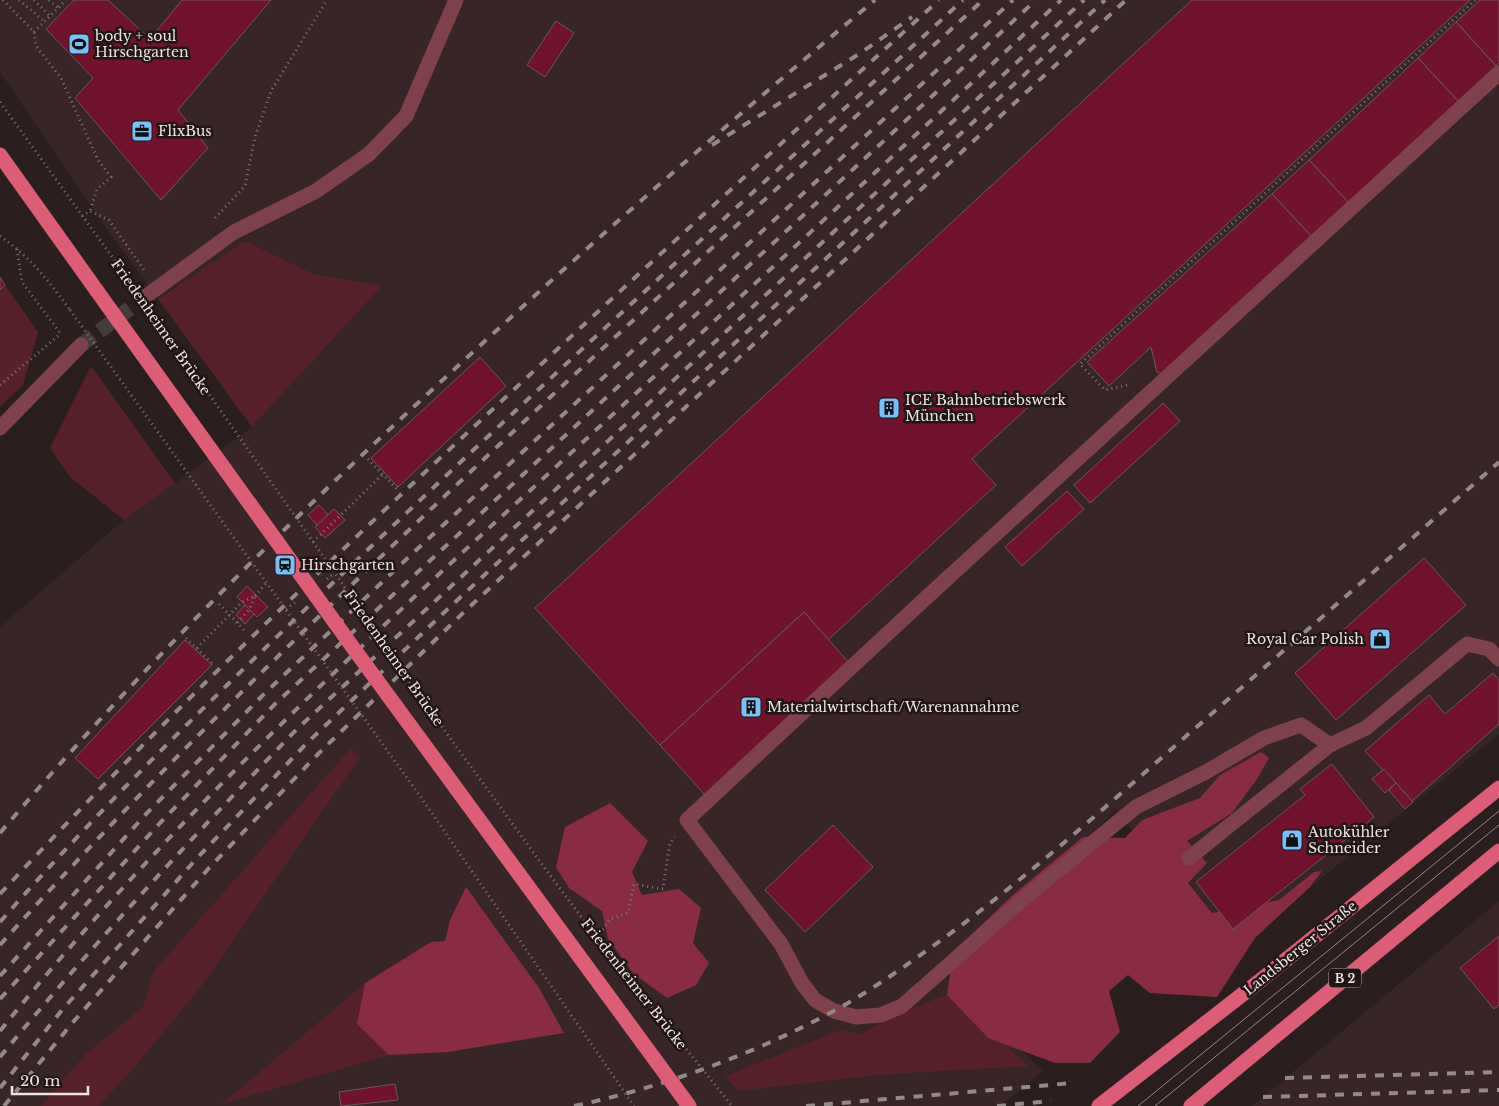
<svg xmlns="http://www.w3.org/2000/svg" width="1499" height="1106" font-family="'Libre Baskerville',serif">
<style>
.built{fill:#382527}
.green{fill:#57212c}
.forest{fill:#882c41}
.building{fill:#70132d;stroke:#695a5b}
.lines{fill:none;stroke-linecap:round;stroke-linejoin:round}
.minor-tunnel{stroke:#473c3d;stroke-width:15;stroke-dasharray:15 8;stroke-linecap:butt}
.path{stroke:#807677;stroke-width:3;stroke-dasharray:1 4;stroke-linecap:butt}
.minor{stroke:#7f424c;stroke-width:15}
.major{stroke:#db5d76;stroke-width:15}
.tram{stroke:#93898a;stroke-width:1}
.rail{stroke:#93898a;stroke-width:4;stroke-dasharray:9 9;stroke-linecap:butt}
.path-bridge{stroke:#807677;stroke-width:3;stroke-dasharray:1 4;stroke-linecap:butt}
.major-bridge{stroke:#db5d76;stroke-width:15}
.labels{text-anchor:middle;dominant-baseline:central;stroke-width:5;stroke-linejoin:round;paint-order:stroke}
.shield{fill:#211516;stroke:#b0a6a7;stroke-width:1}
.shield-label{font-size:12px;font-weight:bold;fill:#ede4e5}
.poi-label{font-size:14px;fill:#ede4e5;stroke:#211516;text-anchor:start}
.street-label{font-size:14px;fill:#ede4e5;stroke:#211516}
</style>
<rect width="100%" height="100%" fill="#2a1e1f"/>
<!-- built -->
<g class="built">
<path d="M0 0H1499V734L1227 955 1116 810 944 974 1043 1071 1000 1106H0V627L120 523 252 427 382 286 314 274 245 241 158 299 103 224 0 72Z"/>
<path d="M1499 901V1106H1252L1323 1047Z"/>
</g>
<!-- green -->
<g class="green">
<path d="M245 241 314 274 382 286 252 427 158 299Z"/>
<path d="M5 285 38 332 23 385 0 407V290Z"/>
<path d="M91 366 175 483 124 520 70 477 50 448Z"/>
<path d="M350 749 360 757 200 988 138 1063 99 1106H41L83 1057 143 1007 154 971Z"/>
<path d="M365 983 357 1024 389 1055 222 1104Z"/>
<path d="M947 995 988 1038 1005 1044 1028 1066 878 1075 739 1091 725 1076 841 1030 859 1034 917 1006Z"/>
</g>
<!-- forest -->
<g class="forest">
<path d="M1261 752 1269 758 1257 779 1232 813 1187 841 1207 863 1188 883 1212 913 1279 900 1314 872 1322 871 1310 887 1255 938 1217 997 1150 993 1128 975 1109 991 1120 1032 1090 1063H1055L988 1038 947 995 953 952 1014 894 1083 837 1125 838 1142 820 1200 798 1220 775Z"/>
<path d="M610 803 648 841 632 872 642 895 679 889 701 908 693 943 709 963 696 985 667 998 634 974 608 939 602 911 569 888 556 867 565 827Z"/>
<path d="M466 887 539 988 564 1033 448 1052 389 1055 357 1024 365 983 431 942 445 941 450 920Z"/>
</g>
<!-- building -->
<g class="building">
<path d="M74 0H108L150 39 182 0H271L178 110 208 148 161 200 75 98 93 78 46 29Z"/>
<path d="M1192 0H1470L972 459 996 485 828 640 804 612 660 745 535 608Z"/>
<path d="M1480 0H1499V63L1496 66 1456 22Z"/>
<path d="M556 21 574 33 545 77 527 65Z"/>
<path d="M1456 22 1496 66 1458 101 1418 58Z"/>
<path d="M1418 58 1458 101 1349 203 1309 160Z"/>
<path d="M1309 160 1349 203 1312 237 1272 194Z"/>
<path d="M1272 194 1312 237 1164 374 1157 372 1151 347 1109 386 1087 362Z"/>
<path d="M0 277 5 285 0 290Z"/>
<path d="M480 357 506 386 398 487 371 458Z"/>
<path d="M1163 403 1180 421 1090 503 1074 485Z"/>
<path d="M1067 491 1084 509 1022 566 1005 547Z"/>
<path d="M319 505 338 526 327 536 308 515Z"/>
<path d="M334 509 345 520 325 538 315 527Z"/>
<path d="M1424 558 1466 605 1336 720 1295 673Z"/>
<path d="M247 586 268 607 257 617 237 597Z"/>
<path d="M245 605 254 614 245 624 236 615Z"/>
<path d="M804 612 850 664 706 796 660 745Z"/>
<path d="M185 640 212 665 98 779 75 758Z"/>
<path d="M1493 673 1499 680V724L1412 801 1365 751 1429 695 1445 714Z"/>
<path d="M1332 764 1374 817 1233 929 1196 882 1305 795 1300 789Z"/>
<path d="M1384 769 1396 783 1385 793 1372 779Z"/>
<path d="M1396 783 1413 802 1405 809 1389 790Z"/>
<path d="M833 825 873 867 805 932 765 890Z"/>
<path d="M1499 936V1005L1494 1009 1460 968Z"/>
<path d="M395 1084 398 1100 341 1106 339 1092Z"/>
</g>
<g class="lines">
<!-- minor-tunnel -->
<path class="minor-tunnel" d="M81 345 149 294"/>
<!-- path -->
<g class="path">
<path d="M3 0 34 32 36 46 61 78 98 160 111 177 97 189 90 211"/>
<path d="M19 0 44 21"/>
<path d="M34 0 50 16"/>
<path d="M49 0 58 8"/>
<path d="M34 32 66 0"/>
<path d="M0 102 123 272"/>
<path d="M82 216 90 211 109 220 144 270"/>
<path d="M215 218 245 186 255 137 271 91 327 0"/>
<path d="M0 236C31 258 48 280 70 310"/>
<path d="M17 249 22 282 61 334"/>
<path d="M0 385 58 336"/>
<path d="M1127 385 1105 390 1080 364 1475 0"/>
<path d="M368 459 397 489"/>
<path d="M313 542 383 474"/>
<path d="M327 579 335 573"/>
<path d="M255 596 267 582"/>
<path d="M219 604 245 631"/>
<path d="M286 609 296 602"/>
<path d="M186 638 213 664"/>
<path d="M197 648 242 602 255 596 249 610 237 623"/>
<path d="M597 938 610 919 628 913 634 884 663 889 670 843 675 837"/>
</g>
<!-- minor -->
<g class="minor">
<path d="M149 294 234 232 316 191 369 154 406 116 456 0"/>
<path d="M0 428 81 345"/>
<path d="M1330 745 1301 725 1264 738 1206 772 1136 807 1022 900 902 1006 881 1015 856 1017 834 1011 815 1000 802 983 781 944 687 820 927 597 1499 73"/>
<path d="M1189 858 1330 745 1366 728 1467 644 1489 649 1499 659"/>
</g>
<!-- major -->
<g class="major">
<path d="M0 155 97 291"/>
<path d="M1099 1106 1261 980 1499 788"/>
<path d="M1191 1106 1499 851"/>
</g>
<!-- tram -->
<g class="tram">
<path d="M1138 1106 1499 811"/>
<path d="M1155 1106 1499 825"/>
</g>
<!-- rail -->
<g class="rail">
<path d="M712 145 859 54 912 17"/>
<path d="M0 833C138 670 289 521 446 377 586 247 729 122 875 0"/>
<path d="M0 894C157 725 323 566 492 410 640 272 789 136 939 0"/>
<path d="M0 922C106 801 222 689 338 578 543 382 754 192 963 0"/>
<path d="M0 945C116 815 239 693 364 573 567 378 776 190 983 0"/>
<path d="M0 976 146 814 265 693 414 552 1013 0"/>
<path d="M0 999 160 823 275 704 1036 0"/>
<path d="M0 1031C163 828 355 650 547 475 719 317 890 159 1061 0"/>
<path d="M0 1057C94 943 194 835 297 729L1084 0"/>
<path d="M1285 1078 1499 1072"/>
<path d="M0 1088 62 1010 198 857 308 742 452 605 1105 0"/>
<path d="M1263 1097 1499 1090"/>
<path d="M4 1106 74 1021 209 868 318 754 464 612 1126 0"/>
<path d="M574 1106C663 1087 752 1055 832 1012 867 993 900 970 933 946 1021 883 1102 810 1184 738 1289 646 1394 554 1499 462"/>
<path d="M806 1106 1073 1083"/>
<path d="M997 1106 1051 1101"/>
</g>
<!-- path-bridge -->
<g class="path-bridge">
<path d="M123 272 335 573 400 669 546 870 597 938 732 1106"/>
<path d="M70 310 420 796 634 1106"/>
</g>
<!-- major-bridge -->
<path class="major-bridge" d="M97 291 354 649 689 1106"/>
</g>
<!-- icons -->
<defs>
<g id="stadium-square" transform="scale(1.125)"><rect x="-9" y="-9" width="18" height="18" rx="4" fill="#7cbef9" stroke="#211516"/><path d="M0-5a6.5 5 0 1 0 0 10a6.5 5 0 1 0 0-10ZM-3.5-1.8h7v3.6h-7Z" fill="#111"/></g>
<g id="office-square" transform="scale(1.125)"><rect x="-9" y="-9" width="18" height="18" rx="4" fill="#7cbef9" stroke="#211516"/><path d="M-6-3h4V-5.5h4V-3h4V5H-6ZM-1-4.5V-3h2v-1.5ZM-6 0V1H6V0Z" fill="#111"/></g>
<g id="building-square" transform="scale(1.125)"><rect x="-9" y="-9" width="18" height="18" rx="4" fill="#7cbef9" stroke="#211516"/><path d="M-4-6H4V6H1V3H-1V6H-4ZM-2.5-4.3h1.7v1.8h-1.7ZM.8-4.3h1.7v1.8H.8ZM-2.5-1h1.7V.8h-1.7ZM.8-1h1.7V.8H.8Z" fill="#111"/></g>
<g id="station-square" transform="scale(1.125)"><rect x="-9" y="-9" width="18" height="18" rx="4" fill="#7cbef9" stroke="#211516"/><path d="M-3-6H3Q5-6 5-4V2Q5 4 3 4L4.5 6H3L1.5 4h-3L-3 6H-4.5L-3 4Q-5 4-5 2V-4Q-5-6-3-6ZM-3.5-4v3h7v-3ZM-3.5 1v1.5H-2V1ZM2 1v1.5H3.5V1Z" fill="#111"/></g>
<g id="shop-square" transform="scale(1.125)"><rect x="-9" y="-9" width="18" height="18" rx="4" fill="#7cbef9" stroke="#211516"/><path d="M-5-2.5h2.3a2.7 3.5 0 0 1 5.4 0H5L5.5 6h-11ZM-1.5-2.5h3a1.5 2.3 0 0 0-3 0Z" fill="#111"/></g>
</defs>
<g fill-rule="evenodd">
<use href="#stadium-square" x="79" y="44"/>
<use href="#office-square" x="142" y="131"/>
<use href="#building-square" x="889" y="408"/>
<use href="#station-square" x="285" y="565"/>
<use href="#shop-square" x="1380" y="639"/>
<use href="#building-square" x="751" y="707"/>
<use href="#shop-square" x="1292" y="840"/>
</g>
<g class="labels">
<!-- shield labels -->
<rect class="shield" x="1329" y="968.5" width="32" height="19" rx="4"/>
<g class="shield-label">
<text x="1345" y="978">B 2</text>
</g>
<!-- poi labels -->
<g class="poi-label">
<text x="95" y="36">body + soul<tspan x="95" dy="16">Hirschgarten</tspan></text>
<text x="158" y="131">FlixBus</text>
<text x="905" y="400">ICE Bahnbetriebswerk<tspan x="905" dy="16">München</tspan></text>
<text x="301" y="565">Hirschgarten</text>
<text x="1364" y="639" text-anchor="end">Royal Car Polish</text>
<text x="767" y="707">Materialwirtschaft/Warenannahme</text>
<text x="1308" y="832">Autokühler<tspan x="1308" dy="16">Schneider</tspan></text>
</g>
<!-- street labels -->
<g class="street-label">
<text transform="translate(161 327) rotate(55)">Friedenheimer Brücke</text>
<text transform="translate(394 658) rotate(55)">Friedenheimer Brücke</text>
<text transform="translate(1300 948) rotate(-39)">Landsberger Straße</text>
<text transform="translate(634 984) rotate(52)">Friedenheimer Brücke</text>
</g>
</g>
<!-- scale -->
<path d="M12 1086v8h76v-8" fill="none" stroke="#ede4e5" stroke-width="2.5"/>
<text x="20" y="1086" font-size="15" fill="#ede4e5" stroke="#211516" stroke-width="4" paint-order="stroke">20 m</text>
</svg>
